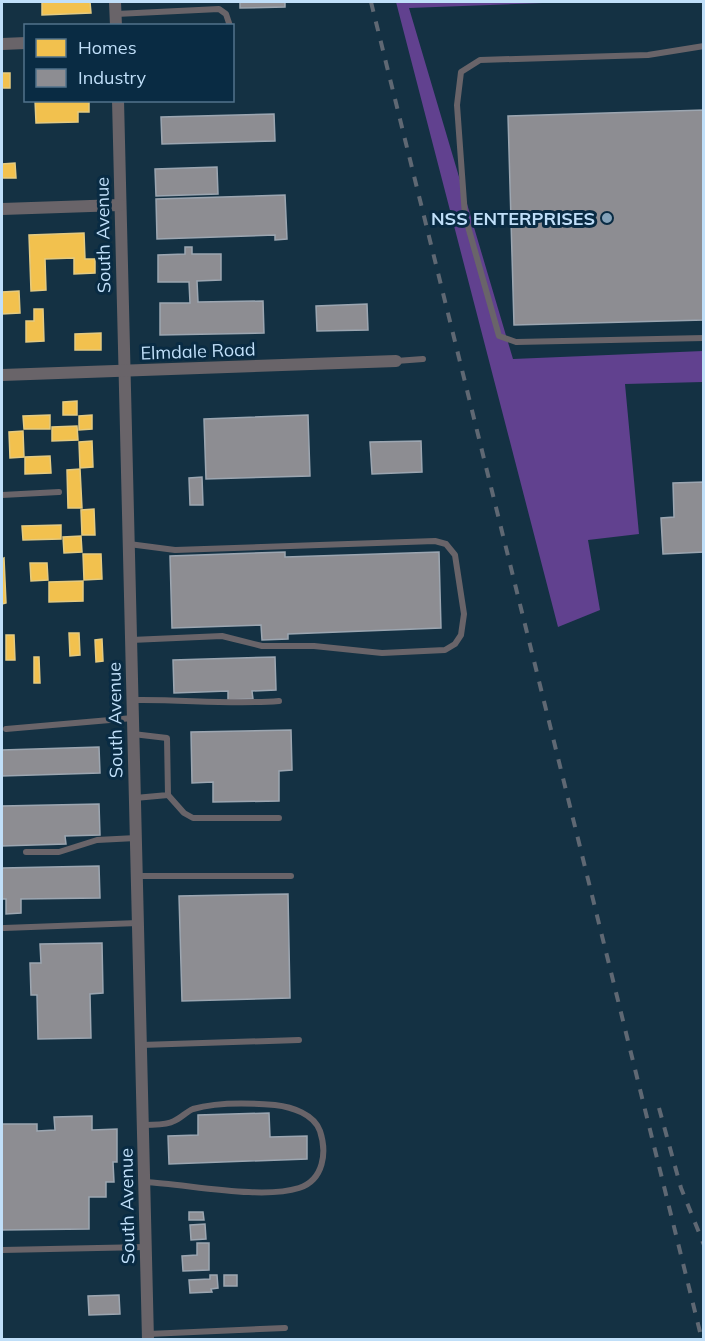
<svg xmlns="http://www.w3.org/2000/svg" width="705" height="1341" font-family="Mulish,sans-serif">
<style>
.forest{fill:#61418f}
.homes{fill:#f2c14e;stroke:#e3ca81;stroke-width:1.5}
.industry{fill:#8d8d92;stroke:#9ca6b1;stroke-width:1.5}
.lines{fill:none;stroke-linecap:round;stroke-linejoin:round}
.lane{stroke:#696469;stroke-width:6}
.street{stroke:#696469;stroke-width:12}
.rail{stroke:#5f6873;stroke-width:4;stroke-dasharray:10 10;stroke-linecap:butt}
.poi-dot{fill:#84a2b9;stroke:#092b43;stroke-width:2}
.labels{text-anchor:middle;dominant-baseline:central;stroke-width:6;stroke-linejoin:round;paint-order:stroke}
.poi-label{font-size:18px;font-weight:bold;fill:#c0dff9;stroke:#092b43;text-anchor:end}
.street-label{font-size:18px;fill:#c0dff9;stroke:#092b43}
</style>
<rect width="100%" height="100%" fill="#143143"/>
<!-- forest -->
<path class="forest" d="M396 2H571L409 8 513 359 703 351V382L625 384 639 534 588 540 600 610 558 627Z"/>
<!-- homes -->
<g class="homes">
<path d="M42 2H90L91 13 42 15Z"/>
<rect x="2" y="73" width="8" height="15"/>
<path d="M35 100H89V112H78V122L36 123Z"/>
<path d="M15 163 16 178H2V164Z"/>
<path d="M84 233 85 259H95V273L74 274V258L45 259 46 290 31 291 29 235Z"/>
<path d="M19 291 20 313 2 314V292Z"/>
<path d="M34 309H43L44 341 26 342V321H34Z"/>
<path d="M101 333V350H75V334Z"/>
<path d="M77 401V415H63V402Z"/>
<path d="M50 415V429H24L23 416Z"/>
<path d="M92 415V429L79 430V416Z"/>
<path d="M77 426 78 440 52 441V427Z"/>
<path d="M23 431 24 457 10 458 9 432Z"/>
<path d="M92 441 93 467 80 468 79 442Z"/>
<path d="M50 456 51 473 25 474V457Z"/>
<path d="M80 469 82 508H68L67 470Z"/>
<path d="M94 509 95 535H82L81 510Z"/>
<path d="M61 525V539L23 540 22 526Z"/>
<path d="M81 536 82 552 64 553 63 537Z"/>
<path d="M83 554H101L102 579 84 580Z"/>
<path d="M4 558 6 603 2 604V559Z"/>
<path d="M30 563H47L48 580 31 581Z"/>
<path d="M83 581V601L49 602V582Z"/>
<path d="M69 633H79L80 655 70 656Z"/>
<path d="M6 635H14L15 660H6Z"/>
<path d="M102 639 103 661 96 662 95 640Z"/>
<path d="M34 657H39L40 683H34Z"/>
</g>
<!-- industry -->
<g class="industry">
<path d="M240 2H285V7L240 8Z"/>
<path d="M704 110V320L514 325 508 116Z"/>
<path d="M274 114 275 141 162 144 161 117Z"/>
<path d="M217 167 218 194 156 196 155 169Z"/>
<path d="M285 195 287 239 275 240V235L157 239 156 199Z"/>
<path d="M185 247H192V254H221V280L197 281 198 302 263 301 264 333 160 335V303H190L189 282H158V255L185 254Z"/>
<path d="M367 304 368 330 317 331 316 306Z"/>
<path d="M308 415 310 476 206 479 204 419Z"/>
<path d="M421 441 422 472 372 474 370 442Z"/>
<path d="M202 477 203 505H190L189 478Z"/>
<path d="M704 482V552L663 554 661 518 674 517 673 483Z"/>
<path d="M285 552V557L439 552 441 628 288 634V639L262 640 261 625 172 628 170 556Z"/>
<path d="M275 657 276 690 252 691 253 699 228 700V691L174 693 173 660Z"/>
<path d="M291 730 292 770 279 771V801L213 802V782L192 783 191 732Z"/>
<path d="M99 747 100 773 2 776V750Z"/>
<path d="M99 804 100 835 65 836 66 844 2 846V806Z"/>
<path d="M99 866 100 898 21 899V913L6 914V899H2V868Z"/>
<path d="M288 894 290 998 182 1001 179 896Z"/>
<path d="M102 943 103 993 90 994 91 1038 38 1039 37 995H31L30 963H41L40 944Z"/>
<path d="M269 1113 270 1137 307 1136V1159L169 1164 168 1136 198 1135V1115Z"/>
<path d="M92 1116V1130L117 1129V1162H113L114 1182H106V1197H89V1229L2 1230V1124H37V1131L55 1130 54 1117Z"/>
<path d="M189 1212H203L204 1220H189Z"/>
<path d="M205 1224 206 1239 191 1240 190 1225Z"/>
<path d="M197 1243H209V1270L183 1271 182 1256 197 1255Z"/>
<path d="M210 1275H217L218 1288 211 1289 212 1292 190 1293 189 1280 210 1279Z"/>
<rect x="224" y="1275" width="13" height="11"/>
<path d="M119 1295 120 1314 89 1315 88 1296Z"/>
</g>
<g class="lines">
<!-- lane -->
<g class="lane">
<path d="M116 14 219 9 226 14 230 26"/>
<path d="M704 46 648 55 480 60 461 72 457 105 465 216 499 336 516 342 704 338"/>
<path d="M396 361 423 359"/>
<path d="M2 495 59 492"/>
<path d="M129 544 175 550 435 541 446 544 455 555 464 614 461 635 455 644 445 650 382 653 314 646H262L222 636 131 640"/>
<path d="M133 700C182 699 230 705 279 701"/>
<path d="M6 729 133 718"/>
<path d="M133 734 167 738 168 795 135 798"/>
<path d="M168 795 184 813 193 818H279"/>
<path d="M26 852H59L97 840 136 838"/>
<path d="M137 876H291"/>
<path d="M4 928 138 923"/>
<path d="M141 1045 299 1040"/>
<path d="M143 1125C152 1124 166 1126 174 1121 181 1118 186 1112 193 1109 217 1102 251 1103 275 1105 292 1107 314 1114 320 1131 327 1152 324 1180 299 1188 261 1200 187 1184 145 1182"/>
<path d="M2 1250 146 1247"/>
<path d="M148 1334 285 1328"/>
</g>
<!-- street -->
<g class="street">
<path d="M115 2 116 26"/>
<path d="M2 44 26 43"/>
<path d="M118 100 148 1340"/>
<path d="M2 209 120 205"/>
<path d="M2 375 396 361"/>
</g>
<!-- rail -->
<g class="rail">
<path d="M371 2 702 1340"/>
<path d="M659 1108 681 1188 704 1245"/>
</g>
</g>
<!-- markers -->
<circle class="poi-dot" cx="607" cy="218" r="6"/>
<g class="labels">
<!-- poi labels -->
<g class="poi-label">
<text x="595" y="218">NSS ENTERPRISES</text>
</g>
<!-- street labels -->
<g class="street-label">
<text transform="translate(103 235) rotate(-91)">South Avenue</text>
<text transform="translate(198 351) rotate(-2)">Elmdale Road</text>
<text transform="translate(115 720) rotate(-91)">South Avenue</text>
<text transform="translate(127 1206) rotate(-91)">South Avenue</text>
</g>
</g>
<!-- border -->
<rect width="705" height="1341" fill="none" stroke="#c0dff9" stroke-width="6"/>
<!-- legend -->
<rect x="24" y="24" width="210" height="78" fill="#092b43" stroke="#52738c" stroke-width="1.5"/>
<rect x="36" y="39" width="30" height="18" fill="#f2c14e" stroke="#52738c" stroke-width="1.5"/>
<text x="78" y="54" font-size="18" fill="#c0dff9">Homes</text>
<rect x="36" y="69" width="30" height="18" fill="#8d8d92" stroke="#52738c" stroke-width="1.5"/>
<text x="78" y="84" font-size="18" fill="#c0dff9">Industry</text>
</svg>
